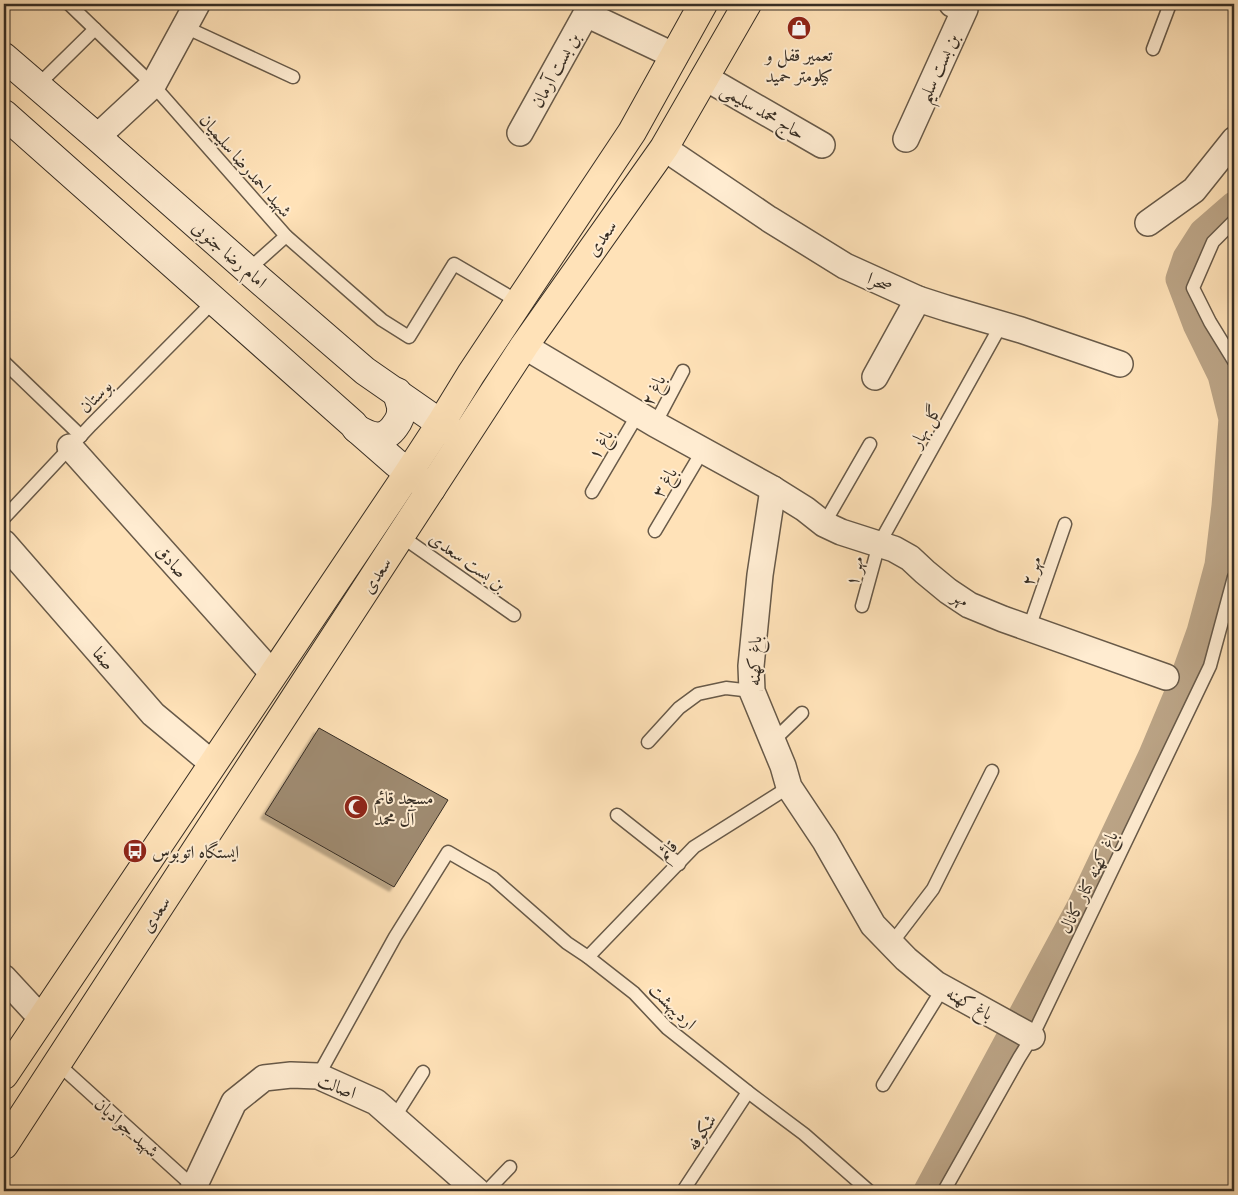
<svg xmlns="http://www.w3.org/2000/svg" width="1238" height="1195" font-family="'Gentium Book Plus',Amiri,serif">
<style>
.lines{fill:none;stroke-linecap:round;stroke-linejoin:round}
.canal{stroke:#bba486;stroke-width:29}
.building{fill:#9f8b71;stroke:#362d24;filter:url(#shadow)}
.lane-casing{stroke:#685a49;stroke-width:15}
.street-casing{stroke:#685a49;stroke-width:28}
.secondary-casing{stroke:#362d24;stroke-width:30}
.primary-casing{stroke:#362d24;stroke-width:30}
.lane{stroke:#ffecd1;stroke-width:12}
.street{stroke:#ffecd1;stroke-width:25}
.secondary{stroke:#ffecd1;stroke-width:28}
.primary{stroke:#ffe2b8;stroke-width:28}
.labels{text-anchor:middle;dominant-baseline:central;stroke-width:4;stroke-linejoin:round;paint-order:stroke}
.poi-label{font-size:18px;fill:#362d24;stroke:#ffecd1;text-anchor:start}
.street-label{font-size:18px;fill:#362d24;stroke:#ffecd1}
</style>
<defs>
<filter id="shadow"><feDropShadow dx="-4.5" dy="4.5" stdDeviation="1" flood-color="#0004"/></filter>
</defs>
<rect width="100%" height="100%" fill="#ffe2b8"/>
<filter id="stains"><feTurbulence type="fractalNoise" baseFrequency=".004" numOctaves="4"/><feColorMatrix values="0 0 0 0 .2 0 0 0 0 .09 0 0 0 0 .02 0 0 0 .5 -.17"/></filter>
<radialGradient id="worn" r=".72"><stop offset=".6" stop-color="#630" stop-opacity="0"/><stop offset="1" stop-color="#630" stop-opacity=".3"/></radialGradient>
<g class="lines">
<!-- canal -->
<path class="canal" d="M928 1191 1081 907 1152 757 1181 688 1201 632 1219 565 1226 506 1233 419 1222 375 1197 324 1180 279 1187 258 1203 233 1234 206"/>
</g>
<!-- building -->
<path class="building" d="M319 728 448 800 394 887 265 814Z"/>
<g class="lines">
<!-- lane casing -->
<g class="lane-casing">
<g id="lane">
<path d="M69 4 153 85 286 236 382 320 409 337 454 264 519 302"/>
<path d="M185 27 293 77"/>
<path d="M1153 49 1170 4"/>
<path d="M37 86 95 29"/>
<path d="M1234 221 1213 242 1193 288 1210 322 1234 361"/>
<path d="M248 270 286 236"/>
<path d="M4 362 81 436"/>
<path d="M655 424 683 371"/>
<path d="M592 492 638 414"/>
<path d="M4 518 91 425 214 301"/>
<path d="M824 524 870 444"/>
<path d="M655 531 703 450"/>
<path d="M401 536 514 615"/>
<path d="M862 606 879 544 1001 325"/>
<path d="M1029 628 1065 524"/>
<path d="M773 741 802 713"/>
<path d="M648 742 679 708 698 694 726 688 752 691"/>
<path d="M617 815 679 864"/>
<path d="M891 944 933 889 992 771"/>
<path d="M588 957 694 847 789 787"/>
<path d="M57 1063 196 1189"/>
<path d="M318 1076 395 937 448 852 493 878 567 943 588 957 634 993 667 1028 748 1092 804 1134 869 1191"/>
<path d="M883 1085 943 988"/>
<path d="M394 1118 423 1072"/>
<path d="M487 1191 510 1167"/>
<path d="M683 1191 748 1092"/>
<path d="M944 1191 1019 1058 1032 1037 1210 666 1234 577"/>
</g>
</g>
<!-- street casing -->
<g class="street-casing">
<g id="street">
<path d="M704 77 822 145"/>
<path d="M520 133 586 14 675 56"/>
<path d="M97 137 153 85 197 4"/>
<path d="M906 139 965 9 952 4"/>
<path d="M664 148 769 219 845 266 918 299 946 308 1021 330 1120 364"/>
<path d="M1148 223 1194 190 1234 140"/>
<path d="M524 346 655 424 773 489 805 509 824 524 841 532 894 549 910 558 925 572 948 591 969 605 1003 619 1166 677"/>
<path d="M875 377 918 299"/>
<path d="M70 447 273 674"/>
<path d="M773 489 760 575 751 666 752 691 783 766 789 787 825 841 873 925 906 959 936 984 1032 1037"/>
<path d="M4 543 153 714 213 764"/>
<path d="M4 978 42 1019"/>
<path d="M192 1191 234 1102 264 1078 291 1075 318 1076 376 1102 477 1191"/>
</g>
</g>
<!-- secondary casing -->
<g class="secondary-casing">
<g id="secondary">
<path d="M4 57 97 137 248 270 365 371 460 437"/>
<path d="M4 114 353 424 356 428 396 463 431 489"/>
<path d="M357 429C371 437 384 442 395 426 398 422 401 417 401 411 402 406 398 398 397 392"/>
</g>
</g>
<!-- primary casing -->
<g class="primary-casing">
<g id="primary">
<path d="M4 1075 409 472 441 423 471 374 632 132 703 4"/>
<path d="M4 1145 524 346 664 148 747 4"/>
</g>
</g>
<!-- lane -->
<use href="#lane" class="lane"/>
<!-- street -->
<use href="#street" class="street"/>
<!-- secondary -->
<use href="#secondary" class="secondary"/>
<!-- primary -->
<use href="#primary" class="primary"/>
</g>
<!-- icons -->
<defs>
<g id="shop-disc" transform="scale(1.25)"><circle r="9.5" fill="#8f2418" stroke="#ffecd1"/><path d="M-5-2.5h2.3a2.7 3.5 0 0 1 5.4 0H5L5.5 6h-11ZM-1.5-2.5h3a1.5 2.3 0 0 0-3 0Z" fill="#fff"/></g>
<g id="mosque-disc" transform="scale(1.25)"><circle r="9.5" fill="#8f2418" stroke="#ffecd1"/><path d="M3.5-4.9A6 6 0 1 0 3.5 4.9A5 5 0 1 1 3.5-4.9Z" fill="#fff"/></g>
<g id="bus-disc" transform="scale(1.25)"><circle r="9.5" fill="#8f2418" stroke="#ffecd1"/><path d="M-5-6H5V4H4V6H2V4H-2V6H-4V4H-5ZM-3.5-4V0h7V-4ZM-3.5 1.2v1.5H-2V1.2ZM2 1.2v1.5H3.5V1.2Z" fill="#fff"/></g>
</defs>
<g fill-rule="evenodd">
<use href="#shop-disc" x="799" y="28"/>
<use href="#mosque-disc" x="356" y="807"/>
<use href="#bus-disc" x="135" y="851"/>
</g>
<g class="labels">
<!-- poi labels -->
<g class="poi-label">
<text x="799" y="54" text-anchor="middle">تعمیر قفل و<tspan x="799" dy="21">کیلومتر حمید</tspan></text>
<text x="374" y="797">مسجد قائم<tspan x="374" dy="21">آل محمد</tspan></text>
<text x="152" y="851">ایستگاه اتوبوس</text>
</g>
<!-- street labels -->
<g class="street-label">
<text transform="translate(938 68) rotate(-65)">بن بست سلیم</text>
<text transform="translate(555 70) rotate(-61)">بن بست آرمان</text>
<text transform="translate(763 111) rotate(30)">حاج محمد سلیمی</text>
<text transform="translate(246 165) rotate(49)">شهید احمدرضا سلیمیان</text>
<text transform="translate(601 238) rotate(-55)">سعدی</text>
<text transform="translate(230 254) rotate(41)">امام رضا جنوبی</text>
<text transform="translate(880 282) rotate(24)">صحرا</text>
<text transform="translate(653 390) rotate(-63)">باغ ۲</text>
<text transform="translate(95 396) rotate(-45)">بوستان</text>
<text transform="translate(925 426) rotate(-61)">گل بهار</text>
<text transform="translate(600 444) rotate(-59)">باغ ۱</text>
<text transform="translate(664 482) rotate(-59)">باغ ۳</text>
<text transform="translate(172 561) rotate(48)">صادق</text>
<text transform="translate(468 561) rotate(35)">بن بست سعدی</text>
<text transform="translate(854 571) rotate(-76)">مهر ۱</text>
<text transform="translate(1031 571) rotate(-71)">مهر ۲</text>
<text transform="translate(376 575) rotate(-57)">سعدی</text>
<text transform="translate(961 598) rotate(32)">مهر</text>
<text transform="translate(104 658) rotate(49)">صفا</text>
<text transform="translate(754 661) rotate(-88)">باغ کهنه</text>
<text transform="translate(667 850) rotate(-47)">قائم</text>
<text transform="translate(1088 882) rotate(-64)">باغ کهنه کنار کانال</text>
<text transform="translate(155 914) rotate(-57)">سعدی</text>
<text transform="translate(970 1003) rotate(29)">باغ کهنه</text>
<text transform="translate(673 1006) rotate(44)">اردیبهشت</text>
<text transform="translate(337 1086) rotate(21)">اصالت</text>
<text transform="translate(127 1127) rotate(42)">شهید جوادیان</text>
<text transform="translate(701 1132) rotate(-57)">شکوفه</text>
</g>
</g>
<!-- margin -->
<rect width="1238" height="1195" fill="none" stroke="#ffe2b8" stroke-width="20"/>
<rect x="5" y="5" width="1228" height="1185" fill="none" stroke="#362d24" stroke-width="2.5"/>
<rect x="10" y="10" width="1218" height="1175" fill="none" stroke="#362d24"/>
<rect width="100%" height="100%" filter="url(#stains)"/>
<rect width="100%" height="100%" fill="url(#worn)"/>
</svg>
